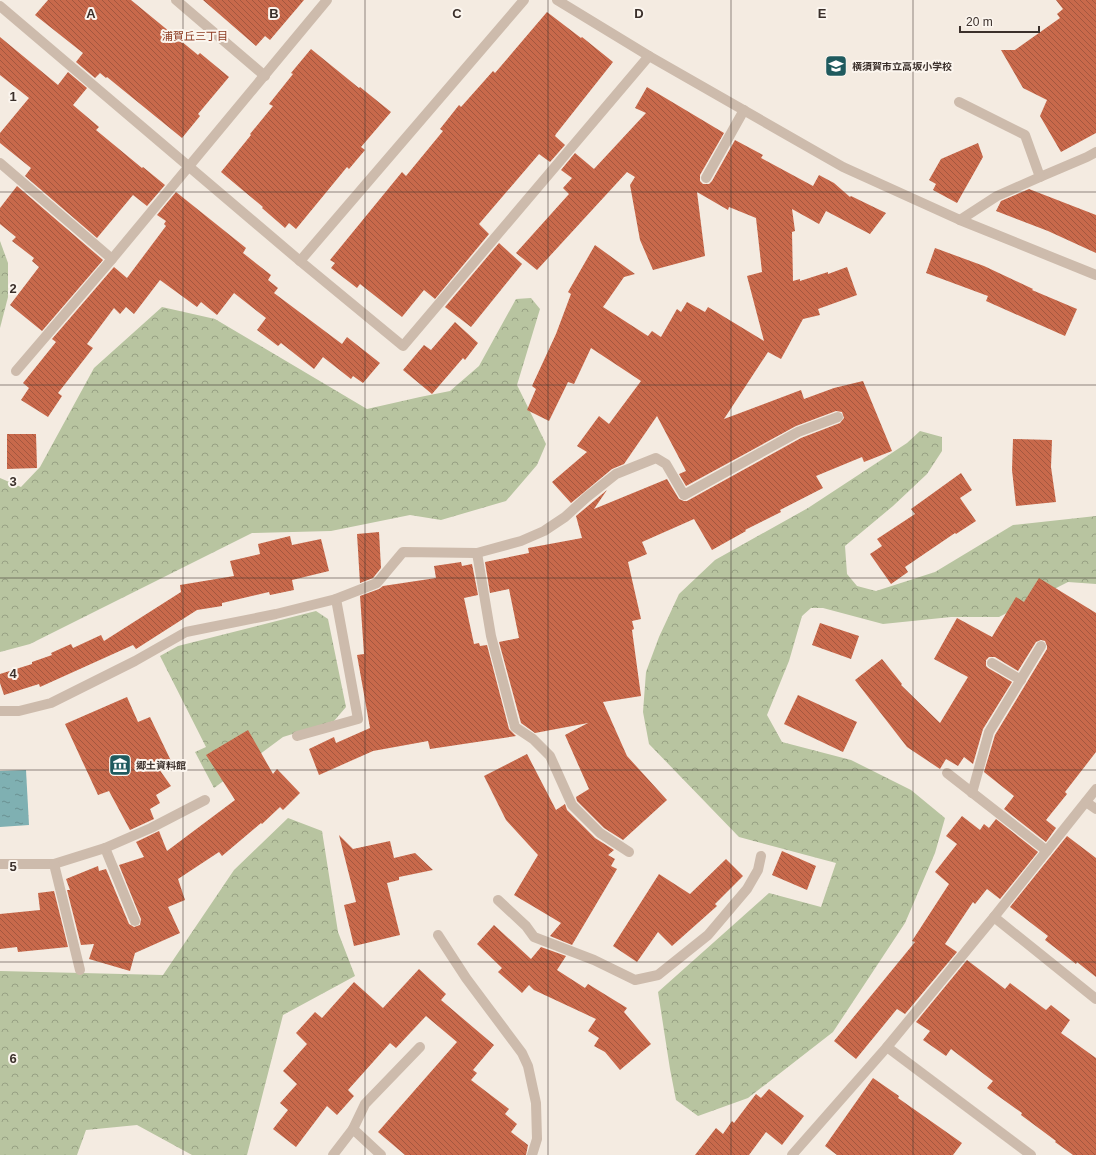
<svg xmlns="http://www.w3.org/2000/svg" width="1096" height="1155" font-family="Helvetica,'Noto Sans JP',sans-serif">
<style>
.forest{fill:url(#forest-crowns)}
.water{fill:url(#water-ripples)}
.building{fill:url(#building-back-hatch)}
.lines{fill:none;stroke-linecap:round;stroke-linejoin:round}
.service{stroke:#cdbbac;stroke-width:10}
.minor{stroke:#cdbbac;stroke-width:10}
.grid{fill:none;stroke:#3b302b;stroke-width:1;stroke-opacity:0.55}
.labels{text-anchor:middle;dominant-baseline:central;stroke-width:4;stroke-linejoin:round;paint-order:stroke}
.poi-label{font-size:10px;font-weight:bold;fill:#3b302b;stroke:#fbf5ee;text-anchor:start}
.neighbourhood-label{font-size:11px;fill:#8c3b22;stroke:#fbf5ee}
.grid-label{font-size:13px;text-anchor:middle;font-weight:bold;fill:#3b302b;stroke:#fbf5ee;stroke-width:4;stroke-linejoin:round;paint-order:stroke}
</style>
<defs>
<pattern id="forest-crowns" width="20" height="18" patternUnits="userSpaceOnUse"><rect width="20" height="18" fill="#b8c4a0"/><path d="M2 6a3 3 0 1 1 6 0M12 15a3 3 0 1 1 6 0" fill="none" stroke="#97a083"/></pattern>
<pattern id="water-ripples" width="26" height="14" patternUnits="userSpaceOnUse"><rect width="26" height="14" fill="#7fb0b2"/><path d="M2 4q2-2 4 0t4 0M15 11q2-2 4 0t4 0" fill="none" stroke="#699091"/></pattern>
<pattern id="building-back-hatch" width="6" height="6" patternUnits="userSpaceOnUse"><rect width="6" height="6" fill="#c8694b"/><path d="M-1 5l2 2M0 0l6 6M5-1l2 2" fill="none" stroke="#a4573f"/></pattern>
</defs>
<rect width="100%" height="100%" fill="#f4ebe1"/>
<!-- forest -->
<g class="forest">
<path d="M0 241 8 263V297L0 328Z"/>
<path d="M531 298 540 309 517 385 546 444 537 465 506 501 441 520 410 515 331 531 252 533 30 644 0 652V478L21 487 40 467 94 368 162 307 215 319 367 409 420 397 450 391 479 366 516 299Z"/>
<path d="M920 431 942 437V451L927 474 893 506 845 546 847 574 857 586 876 591 935 572 1013 525 1096 516V584L1068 582 999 617H951L883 624 823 608H811L802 616 789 661 767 715 782 742 851 760 911 790 945 818 935 853 905 923 833 1032 748 1098 698 1116 676 1100 670 1069 658 992 769 893 821 907 836 863 739 837 649 744 643 712 646 672 659 637 679 594 715 560 808 508 907 443Z"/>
<path d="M316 611 328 619 346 707 334 721 283 737 214 788 195 752 206 747 160 656 178 646Z"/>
<path d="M288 818 322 831 338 932 355 976 283 1015 247 1155H192L137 1125 86 1130 77 1155H0V971L163 975 234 870Z"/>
</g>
<!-- water -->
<path class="water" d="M26 770 29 825 0 827V771Z"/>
<!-- building -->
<g class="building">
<path d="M48 0H131L198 55 200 53 229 77 198 114 200 116 182 138 107 77 106 78 100 73 95 78 76 62 83 53 35 15Z"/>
<path d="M203 0H304L270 40 265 36 256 46Z"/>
<path d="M1056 0H1096V133L1061 152 1040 116 1047 100 1023 88 1001 50H1015L1060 18 1057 14 1063 9Z"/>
<path d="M547 12 581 38 582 37 613 62 556 134 555 136 565 145 550 162 539 154 479 224 489 234 435 299 424 290 402 317 360 284 357 288 331 268 335 263 330 260 402 172 406 176 443 131 440 129 459 105 461 107 493 71 495 73Z"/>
<path d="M0 37 58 85 68 72 87 88 73 105 99 127 96 130 142 168 143 167 165 185 147 206 133 195 97 238 25 176 31 168 0 143V133L29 98 0 75Z"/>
<path d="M311 49 359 88 360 87 391 112 361 147 365 150 349 169 347 167 296 229 289 223 285 228 262 208 263 207 221 172 251 135 250 134 273 106 269 104 293 74 291 73Z"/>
<path d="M647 87 724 133 700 175V181L703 184H709L712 181 735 140 763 155 761 158 813 186 819 175 834 183 850 197 851 196 886 213 870 234 826 211 819 224 792 209 795 231 792 232 793 281 800 279V281L828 272V274L847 267 857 295 818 309 820 315 803 319 781 359 768 352 724 419 801 390 804 399 834 388 863 381 892 451 864 462 862 457 816 476 823 488 780 510 781 512 745 530 746 531 712 550 694 519 642 542 647 554 628 562 641 619 632 621 634 629 632 630 641 696 603 702 627 756 667 800 623 840 604 828 577 801 576 797 589 789 565 735 588 723 535 733 521 723 499 642 519 638 509 589 490 593 485 562 529 553 528 548 582 538 576 516 607 490 594 509 667 479 679 499 684 501H687L801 438 840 423 844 418 842 412 836 411 796 426 686 486 679 474 686 471 657 416 624 464 612 469 571 503 552 482 587 452 577 446 599 416 609 424 641 381 591 348 574 384 568 382 549 421 527 410 536 389 532 386 556 334 571 294 568 292 595 245 635 274 624 277 603 307 648 336 652 331 661 337 677 309 681 312 687 302 705 312 708 307 764 341 747 276 762 272 756 218 729 207 728 210 697 192 705 256 653 270 640 240 630 185 635 177 627 172 537 270 516 253 569 194 563 188 572 178 561 170 575 153 594 169 646 113 635 108Z"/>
<path d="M978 143 983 157 957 203 933 190 936 184 929 180 941 159Z"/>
<path d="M17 186 103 260 42 331 10 305 39 267 32 261 34 258 12 241 16 237 0 224V208Z"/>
<path d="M1029 189 1096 215V253L1048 231 996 211 1001 201Z"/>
<path d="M176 192 246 248 243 253 271 275 268 280 278 288 274 293 342 344 347 337 380 363 363 383 353 376 351 379 323 357 314 369 281 343 278 346 257 330 266 318 234 293 217 315 201 302 197 307 160 280 134 314 126 307 120 314 114 308 87 344 93 348 58 393 62 396 48 417 21 400 29 388 23 383 56 342 52 339 114 267 127 278 166 226 164 224 166 221 157 215Z"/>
<path d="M499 243 522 264 471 327 445 307Z"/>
<path d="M935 248 984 266 1033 289 1032 290 1077 309 1065 336 986 301 988 296 926 273Z"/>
<path d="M455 322 478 343 465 360 463 358 432 394 403 370 424 345 431 350Z"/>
<path d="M7 434H36L37 468 7 469Z"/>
<path d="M1013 439 1052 440 1051 467 1056 502 1016 506 1012 470Z"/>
<path d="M961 473 972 490 960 498 976 521 956 534 955 533 905 567 908 572 891 584 870 554 882 546 877 539 915 514 911 509Z"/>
<path d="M379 532 381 568 373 578 360 583 357 534Z"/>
<path d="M290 536 292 545 321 539 329 571 292 580 294 590 270 595 269 592 222 603V606L197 610 136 649 133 645 40 687 39 684 4 695 0 683V674L32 664V662L52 655 51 653 71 644 73 648 101 635 104 641 181 592 180 585 234 576 230 561 260 554 258 544Z"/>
<path d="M461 562 462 566 472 564 478 595 464 598 474 644 479 643 480 646 487 645 509 729 516 736 430 749 428 741 373 751 319 775 309 749 334 737 336 743 370 728 357 655 364 654 360 596 379 589 383 586 436 578 434 566Z"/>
<path d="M1039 578 1096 613V752L1065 792 1067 794 1046 820 1056 828 1046 842 1004 809 1014 796 984 772 995 735 1047 649V646L1045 641 1041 640 1036 642 1018 671 995 657H989L986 660V666L988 668 1012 682 983 729 973 764 964 757 958 766 946 759 940 769 907 747 855 680 882 659 902 684 901 685 940 723 968 677 934 659 957 618 992 637 1016 597 1024 602Z"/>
<path d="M820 623 859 636 851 659 812 645Z"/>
<path d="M798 695 857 722 843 752 784 724Z"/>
<path d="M127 697 138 722 150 717 172 763 159 769 171 786 156 795 160 803 150 809 154 819 130 830 109 791 98 795 65 724Z"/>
<path d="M248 730 273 774 277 769 300 793 283 810 280 807 262 824 261 823 222 856 219 852 178 879 185 900 168 907 180 933 135 953 130 971 89 959 94 944 81 945 67 890H70L66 879 98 866 99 871 106 869 129 924 134 927 140 925 141 919 119 865 144 857 136 842 159 831 167 851 235 800 206 755Z"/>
<path d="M527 754 556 810 565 804 567 810 595 838 614 850 608 855 615 859 611 866 617 869 572 945 550 936 561 923 514 895 538 855 506 820 484 776Z"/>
<path d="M962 816 980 830 984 824 989 828 996 819 1038 852 1000 899 987 889 975 904 973 902 945 944 957 952 905 1014 897 1009 856 1059 834 1041 915 942 912 941 949 884 935 872 957 844 946 836Z"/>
<path d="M339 835 353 849 390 841 394 858 415 853 433 870 399 877V880L387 883 400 935 354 946 344 905 356 902Z"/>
<path d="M1067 836 1096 858V977L1077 962 1076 964 1045 940 1048 936 1010 907Z"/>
<path d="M782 851 816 866 807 890 772 875Z"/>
<path d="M726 859 743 876 715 904 717 906 672 946 658 932 637 962 613 946 659 874 690 894Z"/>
<path d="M54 891 68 947 18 952 17 947 0 949V914L40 910 38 893Z"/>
<path d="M494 925 531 959 541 947 566 956 557 970 585 988 588 984 627 1008 624 1012 651 1044 620 1070 605 1052 594 1046 599 1038 588 1031 596 1019 534 990 529 985 522 993 498 972 502 968 477 944Z"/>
<path d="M967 960 1005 989 1010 983 1046 1010 1051 1005 1070 1020 1061 1033 1096 1058V1155H1073L1055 1142 1056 1141 1021 1115 1022 1113 987 1088 993 1081 951 1049 946 1056 923 1040 930 1031 916 1022Z"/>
<path d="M419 969 446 994 441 1000 494 1045 473 1070 477 1073 471 1080 509 1109 505 1114 517 1124 511 1132 528 1145 526 1155H405L378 1132 457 1042 426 1016 396 1048 390 1043 348 1090 354 1096 337 1115 327 1106 296 1147 273 1129 288 1110 280 1103 297 1084 283 1071 307 1044 296 1033 315 1012 322 1018 354 982 383 1008Z"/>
<path d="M873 1078 899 1096 898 1098 962 1143 953 1155H837L825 1146Z"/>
<path d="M769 1089 804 1116 782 1145 766 1132 749 1155H695L716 1128 723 1134 732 1121 734 1123 756 1094 761 1098Z"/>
</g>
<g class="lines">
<!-- service -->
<g class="service">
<path d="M1040 177 1087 157 1096 152"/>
<path d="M477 553 491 636 515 727 533 739 550 756 572 805 600 833 629 852"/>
<path d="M297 736 358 719 336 599"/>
<path d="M498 900 526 926 534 937 594 960 635 980 658 975 708 935 747 889 758 870 761 856"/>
<path d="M353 1129 365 1104 420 1047"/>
</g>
<!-- minor -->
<g class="minor">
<path d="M176 0 265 76"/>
<path d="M557 0 649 56 843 167 960 220 1096 275"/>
<path d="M0 6 300 261 403 346 649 56"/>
<path d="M959 102 1025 135 1040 177 997 196 960 220"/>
<path d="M0 163 112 259"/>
<path d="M706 178 744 110"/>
<path d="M300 261 524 0"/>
<path d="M16 371 112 259 327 0"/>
<path d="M992 663 1021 680"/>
<path d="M0 711H19L51 703 135 661 186 632 276 614 336 599 377 583 403 552 477 553 521 541 544 531 565 517 587 497 616 474 656 458 666 464 684 495 798 432 838 417"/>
<path d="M947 773 1047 851"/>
<path d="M972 793 989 732 1041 646"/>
<path d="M1086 802 1096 809"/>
<path d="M105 848 135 921"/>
<path d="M0 864H54L105 848 151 828 205 800"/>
<path d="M54 864 80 970"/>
<path d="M994 917 1096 999"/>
<path d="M438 935 466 978 522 1053 528 1066 536 1103 537 1139 532 1155"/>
<path d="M887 1047 1031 1155"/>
<path d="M333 1155 353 1129 381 1155"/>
<path d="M792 1155 887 1047 994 917 1096 789"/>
</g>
</g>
<!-- grid -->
<path class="grid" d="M183 0V1155M365 0V1155M548 0V1155M731 0V1155M913 0V1155M0 192H1096M0 385H1096M0 578H1096M0 770H1096M0 962H1096"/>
<!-- icons -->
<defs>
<g id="school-square" transform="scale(1.15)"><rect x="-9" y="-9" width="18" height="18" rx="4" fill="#1f5a5e" stroke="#fbf5ee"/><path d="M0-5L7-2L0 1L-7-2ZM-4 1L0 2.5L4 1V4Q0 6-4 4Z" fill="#fff"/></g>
<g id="museum-square" transform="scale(1.15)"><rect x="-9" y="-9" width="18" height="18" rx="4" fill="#1f5a5e" stroke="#fbf5ee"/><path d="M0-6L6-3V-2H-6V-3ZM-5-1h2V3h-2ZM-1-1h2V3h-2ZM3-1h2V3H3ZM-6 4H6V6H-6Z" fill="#fff"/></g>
</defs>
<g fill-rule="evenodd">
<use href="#school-square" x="836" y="66"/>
<use href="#museum-square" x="120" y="765"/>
</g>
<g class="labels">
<!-- poi labels -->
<g class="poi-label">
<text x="852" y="66">横須賀市立高坂小学校</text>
<text x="136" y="765">郷土資料館</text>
</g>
<!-- neighbourhood labels -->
<g class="neighbourhood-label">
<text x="195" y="36">浦賀丘三丁目</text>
</g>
</g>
<g class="grid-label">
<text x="91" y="18">A</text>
<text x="274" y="18">B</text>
<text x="457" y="18">C</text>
<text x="639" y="18">D</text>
<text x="822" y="18">E</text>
<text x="13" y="101">1</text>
<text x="13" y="293">2</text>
<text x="13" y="486">3</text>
<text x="13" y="678">4</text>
<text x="13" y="871">5</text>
<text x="13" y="1063">6</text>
</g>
<!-- scale -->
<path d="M960 26v6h79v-6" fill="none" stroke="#3b302b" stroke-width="2"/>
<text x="966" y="26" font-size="12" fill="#3b302b" stroke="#fbf5ee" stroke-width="3" paint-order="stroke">20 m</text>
</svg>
